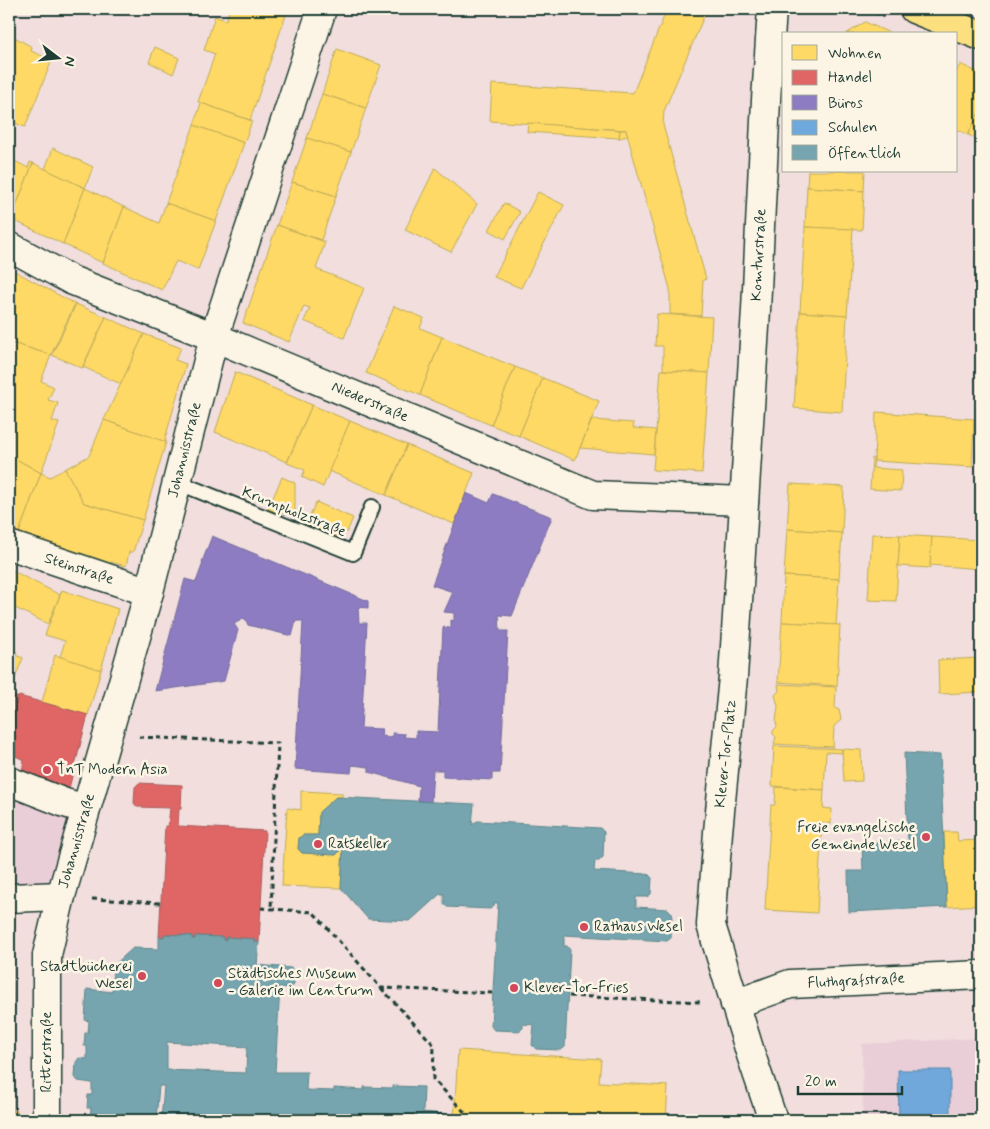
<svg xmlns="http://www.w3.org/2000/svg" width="990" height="1129" font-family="Mynerve,sans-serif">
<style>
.built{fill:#eaced7}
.homes{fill:#ffd966;stroke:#bcaa57}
.shops{fill:#e06666;stroke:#a65a57}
.offices{fill:#8e7cc3;stroke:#6d6998}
.schools{fill:#6fa8dc;stroke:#5788aa}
.public{fill:#76a5af;stroke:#5c868a;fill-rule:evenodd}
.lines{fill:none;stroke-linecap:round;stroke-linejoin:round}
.service-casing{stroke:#1f3d34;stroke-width:18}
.minor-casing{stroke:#1f3d34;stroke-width:31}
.primary-casing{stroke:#1f3d34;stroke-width:31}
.path{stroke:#1f3d34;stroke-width:3;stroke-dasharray:5 4;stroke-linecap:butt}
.service{stroke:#fcf5e5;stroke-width:14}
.minor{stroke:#fcf5e5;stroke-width:28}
.primary{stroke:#fce080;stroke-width:28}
.poi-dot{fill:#d1495b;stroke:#fcf5e5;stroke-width:2}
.labels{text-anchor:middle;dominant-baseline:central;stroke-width:5;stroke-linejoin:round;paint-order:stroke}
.street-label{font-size:15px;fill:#1f3d34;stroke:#fcf5e5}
.poi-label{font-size:15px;fill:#1f3d34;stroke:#fcf5e5;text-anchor:start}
</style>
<rect width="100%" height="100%" fill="#f1dedd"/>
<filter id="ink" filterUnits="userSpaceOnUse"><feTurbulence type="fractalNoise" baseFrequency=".02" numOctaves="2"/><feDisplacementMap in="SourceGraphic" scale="10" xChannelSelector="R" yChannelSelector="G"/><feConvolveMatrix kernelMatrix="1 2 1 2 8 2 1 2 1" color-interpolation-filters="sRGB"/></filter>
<g filter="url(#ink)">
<!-- built -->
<g class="built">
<path d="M9 781 86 809 61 896 9 898Z"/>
<path d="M981 1038V1120H863L862 1044Z"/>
</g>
<!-- homes -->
<g class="homes">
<path d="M185 9H201L198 14Z"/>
<path d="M230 9H288L250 120 198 102 215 54 204 50 215 16 226 20Z"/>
<path d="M667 9H707L664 111 663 125 706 279 703 280 701 316 670 314V289L626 130 490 121 492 84 633 93Z"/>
<path d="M865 22 892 34H846Z"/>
<path d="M9 34 32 47 31 51 52 60 25 127 9 121Z"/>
<path d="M155 47 179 58 173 74 149 62Z"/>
<path d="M337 49 381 65 366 108 322 94Z"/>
<path d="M960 64 981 74V108L968 135 956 129V73Z"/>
<path d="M322 94 366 108 351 152 307 138Z"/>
<path d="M201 103 252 121 244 143 194 125Z"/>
<path d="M981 108V140L968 135Z"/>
<path d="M528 123 620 130 619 138 527 132Z"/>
<path d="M194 125 244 143 216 221 166 203Z"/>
<path d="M620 130H626L628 136 619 138Z"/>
<path d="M307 138 351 152 336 196 292 182Z"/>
<path d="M53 148 93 167 85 188 45 169Z"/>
<path d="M9 158 28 168 30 162 33 163 11 219 9 217Z"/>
<path d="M33 163 85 188 63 244 11 219Z"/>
<path d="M435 168 477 204 451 252 405 230Z"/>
<path d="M808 171H865L864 191 807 187Z"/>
<path d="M292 182 336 196 321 240 277 225Z"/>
<path d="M807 187 864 191 862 230 805 227Z"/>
<path d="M85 188 124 207 103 263 63 244Z"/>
<path d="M538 192 564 205 521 288 494 277Z"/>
<path d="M166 203 216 221 198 270 176 261 162 290 103 263 124 207 159 223Z"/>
<path d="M504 203 520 212 505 239 489 230Z"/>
<path d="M277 225 325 242 316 269 364 288 344 338 304 321 310 308 304 306 289 342 243 323Z"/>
<path d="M805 227 853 229 847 315 800 312Z"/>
<path d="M9 268 75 304 51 355 9 342Z"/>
<path d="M76 304 106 317 82 368 52 355Z"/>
<path d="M394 306 424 318 420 328 442 337 420 395 366 373Z"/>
<path d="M800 312 847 315 842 412 794 408Z"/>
<path d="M657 314 712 317 709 373 663 370V346H655Z"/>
<path d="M106 317 144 334 121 384 83 367Z"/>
<path d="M144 334 181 348 175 360 186 364 165 439 166 440V442L104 420Z"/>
<path d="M442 337 515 367 491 425 420 395Z"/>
<path d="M9 342 51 355 41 381 54 387 48 400 58 403 52 421 59 423 41 473 9 455Z"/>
<path d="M515 367 543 378 519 436 491 425Z"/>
<path d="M661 370 709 373 702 473 653 470Z"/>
<path d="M235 372 312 405 287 462 215 432Z"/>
<path d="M543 378 599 401 575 460 519 436Z"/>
<path d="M312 405 350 421 323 487 302 477 305 470 287 463Z"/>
<path d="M876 412 974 419 972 467 874 461Z"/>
<path d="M104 420 166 442 143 520 84 503 65 469 89 456Z"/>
<path d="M592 420 634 423 633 428 656 430 654 454 580 448Z"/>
<path d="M350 421 407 445 386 495 329 471Z"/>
<path d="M407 445 474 473 454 524 386 495Z"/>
<path d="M9 455 41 473 19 533 9 528Z"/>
<path d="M872 458 874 459 873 468 902 470 901 491 870 489Z"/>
<path d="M65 469 84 503 143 520 133 552H129L126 566 111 562 109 565 19 533 41 473 50 477Z"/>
<path d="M282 477 295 483V513H278L268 509Z"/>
<path d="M790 484 844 487 842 533 787 529Z"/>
<path d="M316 502 353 518 347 532 334 536 306 525Z"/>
<path d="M787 529 842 533 839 579 784 576Z"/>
<path d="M872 534 900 535 896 601 868 600Z"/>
<path d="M900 535 932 537 930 568 898 566Z"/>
<path d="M932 537 981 540V569L930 565Z"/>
<path d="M9 569 60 595 48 624 9 605Z"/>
<path d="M784 576 839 579 836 625 782 622Z"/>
<path d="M62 590 118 609 101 670 60 657 65 641 45 635Z"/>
<path d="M782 622 840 625 837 686 778 682Z"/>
<path d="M9 649 17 652 9 672Z"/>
<path d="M15 655 23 658 15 678 9 676V673Z"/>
<path d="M55 655 101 670 88 715 42 702Z"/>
<path d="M981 658V692L939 694 938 660Z"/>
<path d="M778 684 836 687 835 708 839 710 841 720 834 726 833 747 774 744 776 737 773 734V731L777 727 776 722 778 706 775 695 779 691Z"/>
<path d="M774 746 842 749V753L826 752 824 790 772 786Z"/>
<path d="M842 749 861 750 862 781 844 782Z"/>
<path d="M776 787 824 790 823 808 832 809 831 824 822 823 817 913 765 910 771 805H775Z"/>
<path d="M301 791 342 793V797H336L319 812 318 835H303L299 838 298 849 302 853 336 855 340 851V848H343L341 888 282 886 287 808 301 810Z"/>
<path d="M944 832H957L958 841 981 840V905L947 907Z"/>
<rect x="9" y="1023" width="4" height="44"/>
<path d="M458 1050 601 1059 599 1082 668 1086 666 1120H454Z"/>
<rect x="9" y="1067" width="4" height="44"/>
<rect x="9" y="1111" width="8" height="9"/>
</g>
<!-- shops -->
<g class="shops">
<path d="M9 694 19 698 9 724Z"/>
<path d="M19 696 88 715 67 796 20 783 24 760 9 753V724Z"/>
<path d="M139 783 182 785 181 809H179L178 826 265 831 259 942H254V939L226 937V940H223V937L195 936V939H192V936L164 934V937H159L165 826H168L170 808 137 807 134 803 135 787Z"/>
<path d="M9 927H12L13 1023H9Z"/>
</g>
<!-- offices -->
<path class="offices" d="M466 493 489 503 493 494 552 517 512 616 499 615 500 631H508L500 773H492V780L443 777V770H433L431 802 418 801 419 786 369 772V767L352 765 351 773 295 769 303 621H296L292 636 248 625 245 618 234 624 238 630 224 681 155 691 185 579 196 582 203 563 202 562 212 536 368 601V608L358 607 359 623H367L361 728 382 729 381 736 393 737 392 733 405 734 404 737 416 738V731L438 732 443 627 451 628V620L454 621V613L444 612 453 592 432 585Z"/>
<!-- schools -->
<path class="schools" d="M898 1070H950V1120H899Z"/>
<!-- public -->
<g class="public">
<path d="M904 753 940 755 947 907 849 912 848 871H863L862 844 908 841Z"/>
<path d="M336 797 474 804 472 825 477 821 600 828 604 832 603 857 599 861H595L594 871 648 874 652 878 651 894 647 897H636V907L668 909 672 913 671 938 667 941 564 935V946H567L570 950 565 1047 561 1050 536 1049 532 1045 534 1025 523 1024V1028L519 1031 494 1030 491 1026 498 903H494V906L490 909 447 907 444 903V894H440L410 921 368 919 341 888 343 848H340V851L336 855 302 853 298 849 299 838 303 835H318L319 812Z"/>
<path d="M164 934 192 936V939H195V936L223 937V940H226V937L254 939V942H259L257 965 291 968 294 971V985L290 988 280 987 275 1072H307L306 1090 334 1091V1088L364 1090V1087L393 1088V1086L424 1087 423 1112 444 1114V1120H161L164 1086H159L156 1120H90L91 1108H87L88 1095H92V1083L78 1081 75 1077 76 1062 79 1058 87 1059V1046H84L85 1033H88L89 1021 85 1020 87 989 112 992 113 966 133 948 159 949V937H164ZM167 1042 247 1047 246 1073 167 1070Z"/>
</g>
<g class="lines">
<!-- service casing -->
<g class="service-casing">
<path id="service" d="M177 482 353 553 372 507"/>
</g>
<!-- minor casing -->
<g class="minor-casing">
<g id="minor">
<path d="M772 9 766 100 756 310 738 601 733 677 718 832 711 925 751 1055 773 1120"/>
<path d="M9 246 71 280 214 337 593 495 744 501"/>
<path d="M9 545 149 592"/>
<path d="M9 781 65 803 86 809"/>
<path d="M9 898 61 896"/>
<path d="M735 1004 790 984 981 975"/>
<path d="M47 1120V955L61 896 149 592 214 337 322 9"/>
</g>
</g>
<!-- primary casing -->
<g class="primary-casing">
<path id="primary" d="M914 9 981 36"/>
</g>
<!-- path -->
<g class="path">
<path d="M866 9 884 16"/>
<path d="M139 737 278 743 271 909"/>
<path d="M92 899 161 903"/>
<path d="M261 908 313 912 381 988 492 993"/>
<path d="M381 988 434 1045 433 1079 472 1120"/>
<path d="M569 996 702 1002"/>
</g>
<!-- service -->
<use href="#service" class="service"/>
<!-- minor -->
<use href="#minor" class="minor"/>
<!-- primary -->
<use href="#primary" class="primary"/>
</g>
</g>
<!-- markers -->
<g class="poi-dot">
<circle cx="47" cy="770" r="5"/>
<circle cx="926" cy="837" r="5"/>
<circle cx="318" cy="844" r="5"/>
<circle cx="584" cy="927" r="5"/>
<circle cx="142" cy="976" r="5"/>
<circle cx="218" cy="983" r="5"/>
<circle cx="514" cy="988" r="5"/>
</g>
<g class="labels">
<!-- street labels -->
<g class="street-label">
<text transform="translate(759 255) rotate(-87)">Komturstraße</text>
<text transform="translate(370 402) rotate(23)">Niederstraße</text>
<text transform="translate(185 450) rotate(-76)">Johannisstraße</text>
<text transform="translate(294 512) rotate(22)">Krumpholzstraße</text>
<text transform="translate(79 569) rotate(18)">Steinstraße</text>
<text transform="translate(726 754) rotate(-84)">Klever-Tor-Platz</text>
<text transform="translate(77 841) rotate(-74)">Johannisstraße</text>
<text transform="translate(856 981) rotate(-3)">Fluthgrafstraße</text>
<text transform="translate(47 1052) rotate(-90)">Ritterstraße</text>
</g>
<!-- poi labels -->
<g class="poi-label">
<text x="57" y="770">TnT Modern Asia</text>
<text x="916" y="828" text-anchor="end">Freie evangelische<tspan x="916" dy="17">Gemeinde Wesel</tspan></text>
<text x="328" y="844">Ratskeller</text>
<text x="594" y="927">Rathaus Wesel</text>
<text x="132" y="967" text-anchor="end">Stadtbücherei<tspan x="132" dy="17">Wesel</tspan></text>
<text x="228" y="974">Städtisches Museum<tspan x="228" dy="17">- Galerie im Centrum</tspan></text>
<text x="524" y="988">Klever-Tor-Fries</text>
</g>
</g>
<!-- margin -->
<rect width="990" height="1129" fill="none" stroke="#fcf5e5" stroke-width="30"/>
<rect x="15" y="15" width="960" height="1099" fill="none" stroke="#1f3d34" stroke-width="2" filter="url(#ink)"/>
<!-- legend -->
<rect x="782" y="32" width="175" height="140" fill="#fcf5e5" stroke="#a4ab9e"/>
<rect x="792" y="45" width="25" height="15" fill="#ffd966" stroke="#a4ab9e"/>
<text x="828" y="58" font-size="15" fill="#1f3d34">Wohnen</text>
<rect x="792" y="70" width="25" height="15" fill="#e06666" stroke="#a4ab9e"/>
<text x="828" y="82" font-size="15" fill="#1f3d34">Handel</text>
<rect x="792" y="95" width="25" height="15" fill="#8e7cc3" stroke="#a4ab9e"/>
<text x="828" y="108" font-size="15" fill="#1f3d34">Büros</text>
<rect x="792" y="120" width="25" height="15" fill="#6fa8dc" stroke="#a4ab9e"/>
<text x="828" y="132" font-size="15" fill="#1f3d34">Schulen</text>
<rect x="792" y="145" width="25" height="15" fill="#76a5af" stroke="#a4ab9e"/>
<text x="828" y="158" font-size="15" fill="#1f3d34">Öffentlich</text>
<!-- north arrow -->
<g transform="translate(58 58) rotate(106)" stroke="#fcf5e5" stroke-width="4" paint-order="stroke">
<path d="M0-4L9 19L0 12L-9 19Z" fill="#1f3d34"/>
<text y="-8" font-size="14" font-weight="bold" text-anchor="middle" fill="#1f3d34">N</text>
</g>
<!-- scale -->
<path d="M798 1086v8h104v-8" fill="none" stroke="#1f3d34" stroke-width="2.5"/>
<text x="805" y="1086" font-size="15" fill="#1f3d34" stroke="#fcf5e5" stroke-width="4" paint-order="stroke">20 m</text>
</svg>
